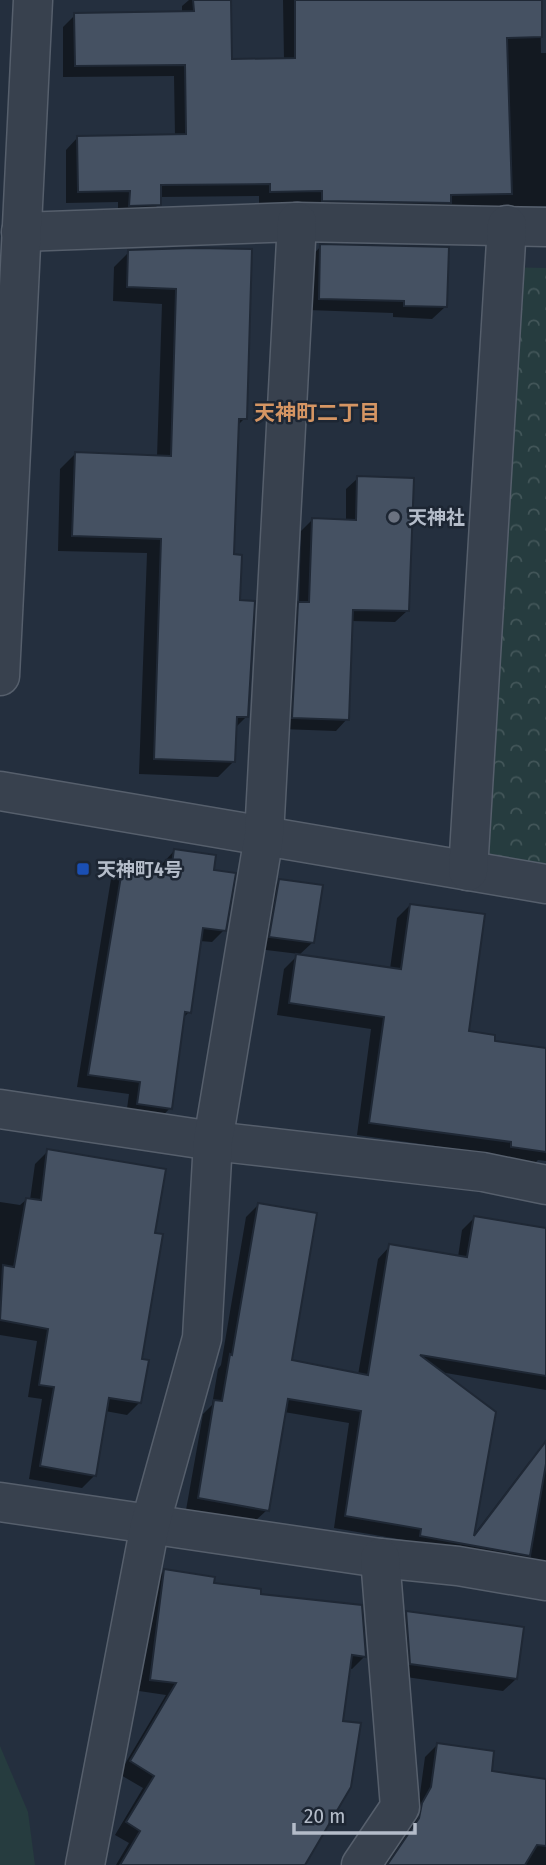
<svg xmlns="http://www.w3.org/2000/svg" width="546" height="1865" font-family="'Fira Sans Condensed','Noto Sans JP',sans-serif">
<style>
.grass{fill:#263c3f}
.park{fill:url(#park-crowns)}
.shadow{fill:#0007}
.building{fill:#455162;stroke:#1f2835;stroke-width:2}
.lines{fill:none;stroke-linecap:round;stroke-linejoin:round}
.minor-casing{stroke:#565f6c;stroke-width:41}
.minor{stroke:#38414e;stroke-width:38}
.worship-dot{fill:#6b7280;stroke:#1d2633;stroke-width:2.5}
.transit-dot{fill:#1a4fb4;stroke:#1d2633;stroke-width:2.5}
.labels{text-anchor:middle;dominant-baseline:central;stroke-width:5;stroke-linejoin:round;paint-order:stroke}
.poi-label{font-size:19px;font-weight:bold;fill:#b4bcc9;stroke:#1d2633;text-anchor:start}
.neighbourhood-label{font-size:21px;font-weight:bold;fill:#d59563;stroke:#1d2633}
</style>
<defs>
<pattern id="park-crowns" width="20" height="18" patternUnits="userSpaceOnUse" patternTransform="scale(1.75)"><rect width="20" height="18" fill="#263c3f"/><path d="M2 6a3 3 0 1 1 6 0M12 15a3 3 0 1 1 6 0" fill="none" stroke="#435659"/></pattern>
</defs>
<rect width="100%" height="100%" fill="#242f3e"/>
<!-- grass -->
<path class="grass" d="M0 1746 28 1812 35 1865H0Z"/>
<!-- park -->
<path class="park" d="M499 267 546 268V874L471 864Z"/>
<!-- shadow -->
<g class="shadow">
<path d="M189 0H229L231 61 284 60 283 0H540L541 53H546V206H445L310 212 311 202 259 203V196L159 197V204L147 216 118 217V202L66 203V150L78 137 175 136 174 76 63 77V27L75 15 182 13V6Z"/>
<path d="M321 246 445 307 432 319 393 317V313L307 310 309 259Z"/>
<path d="M250 251 245 418 237 426 232 556 247 716 234 729 233 762 218 777 139 774 147 553 58 551 60 469 75 454 157 457 162 304 113 301 114 267 129 252Z"/>
<path d="M358 478 407 611 395 622 351 621 347 719 336 731 281 729 288 615 299 604 301 531 312 520 346 521V489Z"/>
<path d="M174 851 212 872 224 930 212 942 200 941 189 1012 183 1018 170 1108 158 1121 126 1116 129 1094 77 1087 111 879 123 866 161 872 162 864Z"/>
<path d="M280 881 313 942 298 956 390 969 397 918 410 905 467 1032 493 1042 546 1050V1161L538 1160 533 1165 499 1160V1155L357 1135 371 1029 277 1015 284 969 299 954 258 949 267 893Z"/>
<path d="M48 1151 153 1234 140 1360V1402L127 1415 105 1411 95 1475 82 1488 29 1479 42 1399 28 1397 37 1341 0 1335V1202L20 1205 26 1200H30L35 1164Z"/>
<path d="M258 1205 290 1362 358 1375 378 1259 390 1246 458 1257 462 1230 475 1217 546 1231V1390L440 1372 472 1537 529 1462 542 1450 546 1453V1577L408 1548 410 1541 334 1528 349 1423 284 1412 267 1510 254 1522 186 1510 203 1414 212 1405 218 1369 221 1365 246 1217Z"/>
<path d="M164 1571 259 1595 360 1606 364 1657 352 1669 348 1668 303 1865H116L129 1843 115 1835 143 1788 119 1774 166 1695 139 1691 152 1583Z"/>
<path d="M407 1613 516 1679 503 1691 399 1676 395 1625Z"/>
<path d="M438 1744 490 1773 546 1781V1865H384L407 1833 410 1816 419 1801 425 1757Z"/>
</g>
<!-- building -->
<g class="building">
<path d="M193 0H231L232 59 295 58V0H542V37L507 38 512 194 451 195V203L322 201V191L270 192V184L161 185V205L129 206 130 191 78 192 77 136 186 134 185 65 75 66 74 13 194 11Z"/>
<path d="M320 244 449 247 447 307 404 306V301L319 299Z"/>
<path d="M195 248 252 249 247 419H239L234 554 242 555 240 600 255 601 248 717H237L235 762 154 759 161 539 72 536 75 452 171 456 176 289 127 287 128 250Z"/>
<path d="M357 476 414 478 409 611 353 610 349 720 292 718 298 602H309L312 518 356 520Z"/>
<path d="M174 849 216 855 214 870 236 873 226 931 203 928 191 1013 185 1012 172 1109 137 1104 140 1082 88 1075 123 864 171 871Z"/>
<path d="M279 879 323 885 314 943 269 937Z"/>
<path d="M410 904 485 914 469 1031 495 1035V1041L546 1048V1152L511 1147V1142L369 1123 384 1017 289 1003 296 954 401 969Z"/>
<path d="M47 1149 166 1169 155 1233 163 1234 142 1359 149 1360 141 1403 109 1398 96 1476 40 1466 54 1387 39 1385 48 1329 0 1320 3 1265 14 1267 26 1198 41 1200Z"/>
<path d="M258 1203 317 1213 292 1360 368 1375 389 1244 467 1257 474 1216 546 1228V1376L420 1355 496 1412 474 1536 546 1441V1464L530 1556 420 1536 421 1529 345 1516 361 1411 288 1399 269 1511 198 1498 214 1400 222 1401 230 1354 232 1355Z"/>
<path d="M164 1569 215 1577 214 1583 261 1589V1594L362 1605 366 1657 352 1655 343 1721 361 1723 351 1787 305 1865H120L140 1831 126 1822 154 1776 130 1761 176 1683 150 1680Z"/>
<path d="M406 1611 524 1627 517 1679 410 1664Z"/>
<path d="M437 1743 494 1751 492 1771 546 1779V1846L537 1845 525 1865H387L419 1818 422 1803 431 1787Z"/>
</g>
<g class="lines">
<!-- minor casing -->
<g class="minor-casing">
<g id="minor">
<path d="M21 232 297 222 546 227"/>
<path d="M0 676 33 0"/>
<path d="M0 791 546 884"/>
<path d="M468 871 507 225"/>
<path d="M0 1109 213 1141 483 1172 546 1185"/>
<path d="M0 1502 380 1558 458 1566 546 1581"/>
<path d="M85 1865 150 1525 202 1338 213 1141 264 836 297 222"/>
<path d="M361 1865 400 1807 380 1558"/>
</g>
</g>
<!-- minor -->
<use href="#minor" class="minor"/>
</g>
<!-- markers -->
<circle class="worship-dot" cx="394" cy="517" r="7"/>
<rect class="transit-dot" x="76" y="862" width="14" height="14" rx="3.5"/>
<g class="labels">
<!-- poi labels -->
<g class="poi-label">
<text x="408" y="517">天神社</text>
<text x="97" y="869">天神町4号</text>
</g>
<!-- neighbourhood labels -->
<g class="neighbourhood-label">
<text x="317" y="413">天神町二丁目</text>
</g>
</g>
<!-- scale -->
<path d="M294 1823v10h121v-10" fill="none" stroke="#b4bcc9" stroke-width="3.5"/>
<text x="304" y="1823" font-size="21" fill="#b4bcc9" stroke="#1d2633" stroke-width="5" paint-order="stroke">20 m</text>
</svg>
